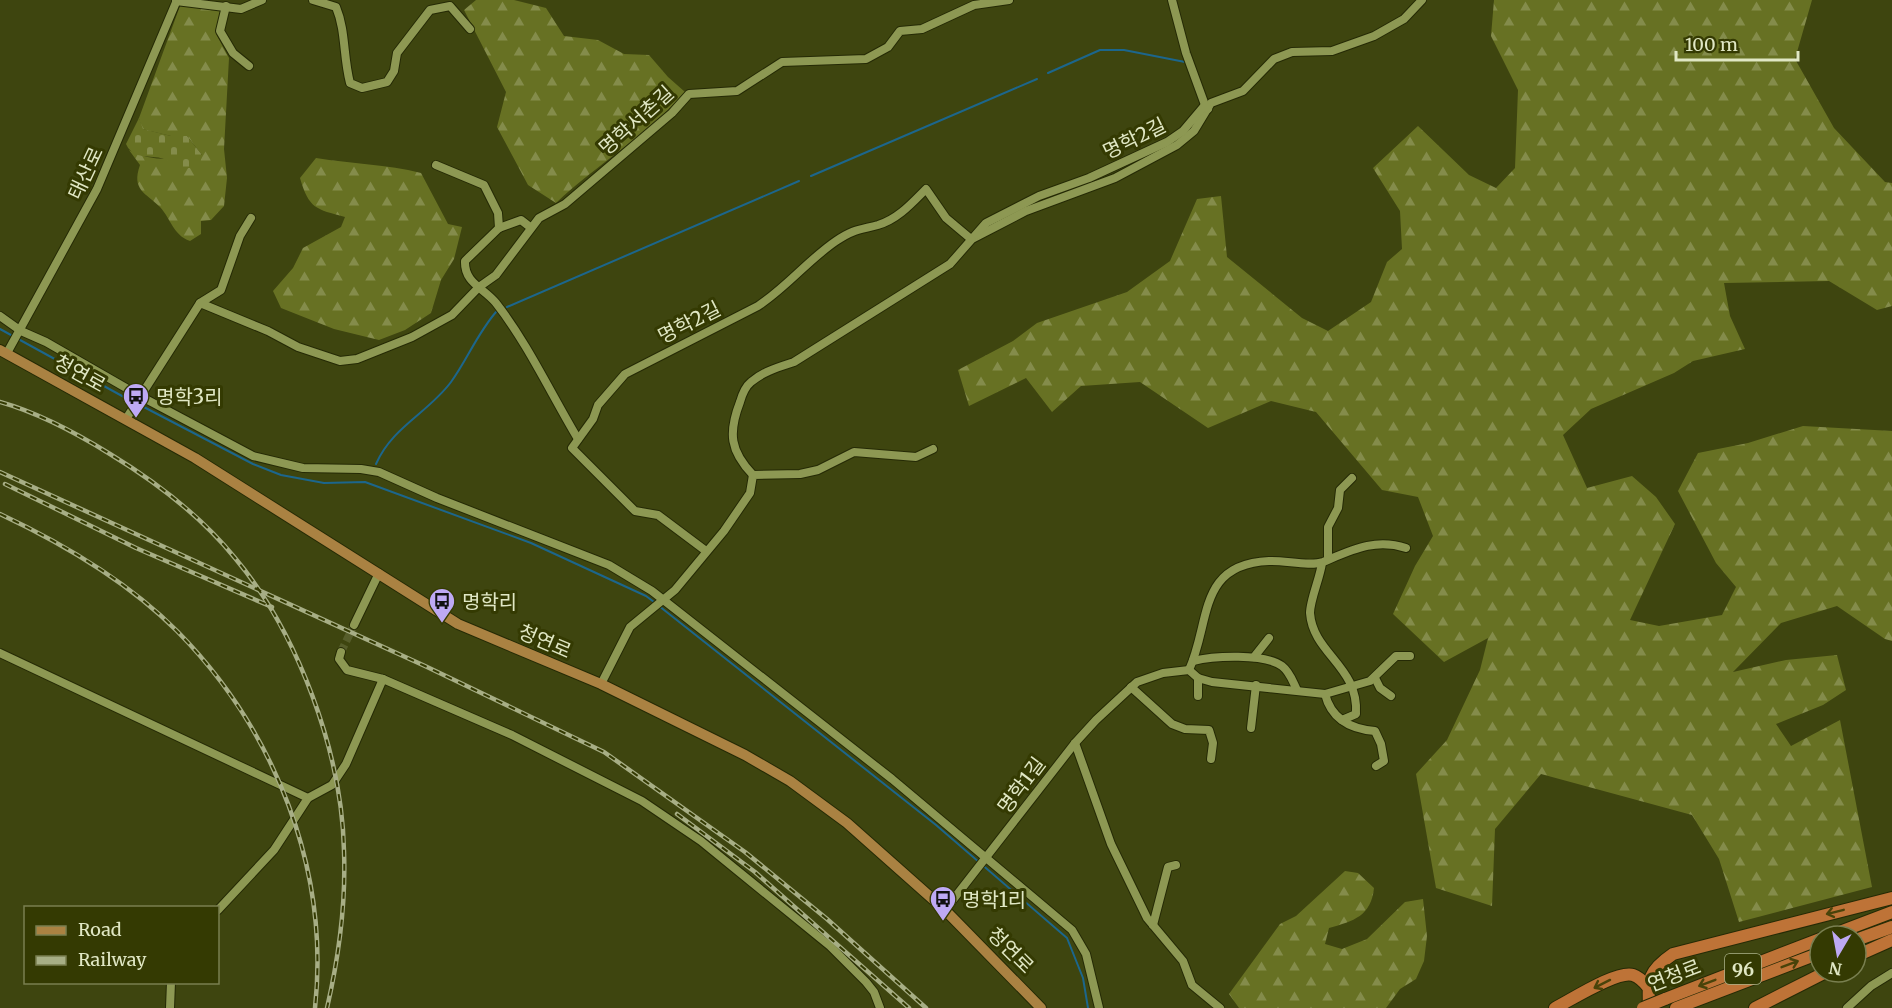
<svg xmlns="http://www.w3.org/2000/svg" width="1892" height="1008" font-family="Merriweather,'Noto Sans KR',serif">
<style>
.forest{fill:url(#forest-firs)}
.cemetery{fill:url(#cemetery-stones)}
.lines{fill:none;stroke-linecap:round;stroke-linejoin:round}
.stream{stroke:#1c668c;stroke-width:2}
.minor-tunnel{stroke:#565d2a;stroke-width:8;stroke-dasharray:8 4;stroke-linecap:butt}
.minor-casing{stroke:#252a05;stroke-width:10}
.major-casing{stroke:#252a05;stroke-width:12}
.highway-casing{stroke:#252a05;stroke-width:14}
.minor{stroke:#8d9853;stroke-width:8}
.major{stroke:#aa8242;stroke-width:10}
.highway{stroke:#be7337;stroke-width:12}
.rail-casing{stroke:#a7ae85;stroke-width:4.5}
.rail{stroke:#343a02;stroke-width:2;stroke-dasharray:7;stroke-linecap:butt}
.highway-bridge-casing{stroke:#252a05;stroke-width:14;stroke-linecap:butt}
.highway-bridge{stroke:#be7337;stroke-width:12}
.oneway{stroke:#49430a}
.labels{text-anchor:middle;dominant-baseline:central;stroke-width:6;stroke-linejoin:round;paint-order:stroke}
.shield{fill:#343a02;stroke:#acb38a;stroke-width:1.5}
.shield-label{font-size:18px;font-weight:bold;fill:#e0e7c4}
.street-label{font-size:20px;fill:#e0e7c4;stroke:#343a02}
.poi-label{font-size:20px;fill:#e0e7c4;stroke:#343a02;text-anchor:start}
</style>
<defs>
<pattern id="forest-firs" width="22" height="20" patternUnits="userSpaceOnUse" patternTransform="scale(1.5)"><rect width="22" height="20" fill="#677123"/><path d="M5 1l3.5 6h-7zM16 11l3.5 6h-7z" fill="#848c4b"/></pattern>
<pattern id="cemetery-stones" width="16" height="16" patternUnits="userSpaceOnUse" patternTransform="scale(1.5)"><rect width="16" height="16" fill="#677123"/><path d="M2 7V4a2 2 0 0 1 4 0v3zM10 15v-3a2 2 0 0 1 4 0v3z" fill="#848c4b"/></pattern>
</defs>
<rect width="100%" height="100%" fill="#3e450f"/>
<!-- forest -->
<g class="forest">
<path d="M476 0H514L546 8 564 36 598 40 624 54 649 55 668 77 685 92C648 135 597 164 556 203L528 185 497 127 506 92 464 10Z"/>
<path d="M1494 0H1812L1795 59 1834 128 1885 182 1892 183V306L1877 310 1829 281 1724 283 1730 316 1745 349 1693 361 1674 373 1591 409 1563 435 1587 488 1632 476 1656 497 1675 524 1630 620 1659 626 1722 615 1736 587 1716 563 1678 491 1698 453 1748 443 1803 426 1892 431V641L1885 639 1837 606 1781 623 1733 672 1786 660 1837 655 1846 690 1823 705 1776 724 1791 746 1840 720 1872 887 1739 922 1719 859 1692 815 1541 774 1495 829 1492 906 1436 888 1416 774 1447 740 1480 670 1488 638 1444 662 1393 614 1415 566 1433 536 1418 497 1382 490 1316 412 1271 401 1208 428 1140 382 1081 386 1052 412 1026 378 969 406 958 370 1013 341 1037 323 1127 292 1170 261 1197 199 1221 196 1227 257 1302 318 1328 331 1371 302 1387 262 1402 249 1400 211 1373 168 1418 126 1469 175 1496 188 1515 168 1518 90 1491 36Z"/>
<path d="M180 6 223 8 216 34 229 58 224 149 227 178 224 206 211 220 201 221V234L190 241C173 235 171 219 160 207 146 193 131 190 140 165L129 150C154 163 175 159 202 155L187 136H171L142 129 139 118Z"/>
<path d="M316 158C351 164 387 164 421 173L448 224 462 227 454 259 441 280 431 313 405 330 379 340 334 329 281 308 273 291 293 268 303 248 341 227 345 217C316 209 309 209 300 178Z"/>
<path d="M1345 871 1358 873 1374 888C1371 916 1354 921 1329 928L1325 944 1342 949 1367 939 1405 902 1423 899 1427 936 1424 961 1416 979 1400 989 1386 1008H1239L1229 994 1280 924 1296 916Z"/>
</g>
<!-- cemetery -->
<path class="cemetery" d="M139 118 143 129 171 136H187L202 155 199 168H175C172 166 168 160 164 159 150 154 134 161 126 144Z"/>
<g class="lines">
<!-- stream -->
<g class="stream">
<path d="M1048 73 1100 50H1124L1185 62"/>
<path d="M811 176 1037 79"/>
<path d="M507 307 799 181"/>
<path d="M0 329 133 402"/>
<path d="M138 404 253 464 281 475 324 483 365 482 531 543 646 596 654 602"/>
<path d="M376 464C392 427 428 413 451 382 467 360 477 334 496 312"/>
<path d="M659 606 936 825 1067 938 1083 978 1088 1008"/>
</g>
<!-- minor-tunnel -->
<path class="minor-tunnel" d="M341 652 354 625"/>
<!-- minor casing -->
<g class="minor-casing">
<g id="minor">
<path d="M313 0 336 7C346 31 343 56 350 83L362 88 387 82 394 71 397 53 430 10 450 6 470 29"/>
<path d="M1172 0 1186 53 1205 105"/>
<path d="M176 1 241 9 262 0"/>
<path d="M226 6 220 31 233 53 249 66"/>
<path d="M436 165 484 185 498 213 499 228"/>
<path d="M530 227 521 220 499 228 465 261C464 283 484 288 496 303 528 344 551 394 578 439"/>
<path d="M974 238 1026 211 1115 178 1177 145 1194 131 1211 103 1243 91 1274 59 1292 52 1332 51 1374 36 1404 19 1422 0"/>
<path d="M200 303 221 290 240 236 251 218"/>
<path d="M0 316 21 331 46 342 140 396 253 456 303 468 361 469 379 472 437 498 609 565 652 591 892 779 1072 930 1086 954 1099 1008"/>
<path d="M7 353 97 189 177 0"/>
<path d="M126 419 200 303 268 331 298 347 340 361 357 359 412 337 452 315 479 287 496 275 539 218 565 204 672 113 689 94 737 91 782 62 866 59 888 47 900 31 922 29 974 5 1009 0"/>
<path d="M753 475C730 451 728 433 740 402 742 395 746 386 751 382 764 371 779 367 794 362L950 264 986 223 1039 196 1089 178 1167 142 1183 131 1205 105 1208 109"/>
<path d="M706 551 658 515 635 511 572 448 593 419 598 405 625 374 758 306C787 287 808 260 836 241 854 229 859 230 878 225 898 219 912 203 926 189L946 218 971 239"/>
<path d="M1328 559V527L1338 508 1340 490 1352 478"/>
<path d="M1322 563C1320 578 1310 600 1310 613 1313 654 1359 666 1356 714L1342 720"/>
<path d="M354 625 379 573"/>
<path d="M341 652 339 659 347 670 383 679 512 735 642 801 701 841 830 946 866 982 874 992 880 1008"/>
<path d="M0 653 308 798 274 850 218 910"/>
<path d="M1254 657 1269 638"/>
<path d="M1193 661C1213 656 1264 653 1282 666 1290 672 1293 682 1297 690"/>
<path d="M1189 670C1211 622 1197 564 1269 561 1285 560 1309 567 1323 562 1352 550 1375 538 1406 548"/>
<path d="M1198 678V696"/>
<path d="M1375 678 1380 688 1391 696"/>
<path d="M601 684 630 627 675 590 724 531 750 493 753 475 800 474 818 470 854 452 916 457 933 449"/>
<path d="M1131 687 1172 724 1185 729 1209 730 1213 743 1211 759"/>
<path d="M1325 694C1331 718 1350 729 1375 731L1381 744 1384 761 1376 766"/>
<path d="M1251 728 1256 685"/>
<path d="M1075 743 1111 844 1147 918 1183 961 1192 985 1220 1008"/>
<path d="M308 798 332 785 346 764 383 679"/>
<path d="M945 910 1075 743 1096 720 1137 682 1163 673 1189 670 1198 678 1212 682 1325 694 1370 681 1396 656H1410"/>
<path d="M1153 925 1168 867 1176 865"/>
<path d="M170 1008 171 982"/>
<path d="M1847 1008 1871 986 1892 973"/>
</g>
</g>
<!-- major casing -->
<g class="major-casing">
<path id="major" d="M0 350 195 458 458 624 601 684 745 755 790 781 847 823 945 910 1041 1008"/>
</g>
<!-- highway casing -->
<g class="highway-casing">
<g id="highway">
<path d="M1829 936 1892 912"/>
<path d="M1856 940 1892 927"/>
<path d="M1856 956 1892 940"/>
<path d="M1665 999 1820 939"/>
<path d="M1555 1008C1571 1000 1617 970 1633 975 1639 977 1644 982 1648 987"/>
<path d="M1649 1008C1648 979 1648 971 1673 954L1892 898"/>
<path d="M1676 1008 1820 953"/>
<path d="M1755 1008 1826 972"/>
</g>
</g>
<!-- minor -->
<use href="#minor" class="minor"/>
<!-- major -->
<use href="#major" class="major"/>
<!-- highway -->
<use href="#highway" class="highway"/>
<!-- rail casing -->
<g class="rail-casing">
<g id="rail">
<path d="M0 402C39 413 76 433 110 454 156 482 201 516 235 558 298 633 342 753 344 851 346 904 339 956 327 1008"/>
<path d="M0 472 425 666 604 752 745 852 827 919 926 1008"/>
<path d="M5 484 136 548 272 607"/>
<path d="M0 514C64 544 127 581 177 631 275 730 330 870 315 1008"/>
<path d="M677 814 755 872 909 1008"/>
</g>
</g>
<!-- rail -->
<use href="#rail" class="rail"/>
<!-- highway-bridge casing -->
<g class="highway-bridge-casing">
<path id="highway-bridge" d="M1643 1008 1665 999"/>
</g>
<!-- highway-bridge -->
<use href="#highway-bridge" class="highway-bridge"/>
</g>
<!-- one-way arrows -->
<defs><path id="oneway-shaft" d="M-6 0H5M1.5-3L5.5 0L1.5 3" fill="none" stroke-width="1.6" stroke-linecap="round" stroke-linejoin="round" transform="scale(1.5)"/></defs>
<g class="oneway">
<use href="#oneway-shaft" transform="translate(1835 912) rotate(166)"/>
<use href="#oneway-shaft" transform="translate(1790 964) rotate(-21)"/>
<use href="#oneway-shaft" transform="translate(1707 983) rotate(159)"/>
<use href="#oneway-shaft" transform="translate(1602 984) rotate(153)"/>
</g>
<!-- icons -->
<defs>
<g id="bus-pin" transform="scale(1.35)"><path d="M0 17L-7.5 6A9.5 9.5 0 1 1 7.5 6Z" fill="#bea9f4" stroke="#343a02"/><path d="M-5-6H5V4H4V6H2V4H-2V6H-4V4H-5ZM-3.5-4V0h7V-4ZM-3.5 1.2v1.5H-2V1.2ZM2 1.2v1.5H3.5V1.2Z" fill="#111"/></g>
</defs>
<g fill-rule="evenodd">
<use href="#bus-pin" x="136" y="396"/>
<use href="#bus-pin" x="442" y="601"/>
<use href="#bus-pin" x="943" y="899"/>
</g>
<g class="labels">
<!-- shield labels -->
<rect class="shield" x="1725" y="954" width="36" height="30" rx="4.5"/>
<g class="shield-label">
<text x="1743" y="969">96</text>
</g>
<!-- street labels -->
<g class="street-label">
<text transform="translate(636 120) rotate(-42)">명학서촌길</text>
<text transform="translate(1134 138) rotate(-26)">명학2길</text>
<text transform="translate(85 173) rotate(-65)">태산로</text>
<text transform="translate(689 322) rotate(-27)">명학2길</text>
<text transform="translate(80 373) rotate(29)">청연로</text>
<text transform="translate(545 641) rotate(23)">청연로</text>
<text transform="translate(1021 785) rotate(-53)">명학1길</text>
<text transform="translate(1011 950) rotate(45)">청연로</text>
<text transform="translate(1674 975) rotate(-21)">연청로</text>
</g>
<!-- poi labels -->
<g class="poi-label">
<text x="156" y="396">명학3리</text>
<text x="462" y="601">명학리</text>
<text x="962" y="899">명학1리</text>
</g>
</g>
<!-- legend -->
<rect x="24" y="906" width="195" height="78" fill="#343a02" stroke="#797f50" stroke-width="1.5"/>
<rect x="36" y="926" width="30" height="9" fill="#aa8242" stroke="#797f50" stroke-width="1.5"/>
<text x="78" y="936" font-size="18" fill="#e0e7c4">Road</text>
<rect x="36" y="956" width="30" height="9" fill="#a7ae85" stroke="#797f50" stroke-width="1.5"/>
<text x="78" y="966" font-size="18" fill="#e0e7c4">Railway</text>
<!-- north arrow -->
<g transform="translate(1838 954) rotate(190)"><circle r="28" fill="#343a02" stroke="#797f50" stroke-width="1.5"/>
<path d="M0-4.5L10 22L0 15L-10 22Z" fill="#bea9f4"/>
<text y="-9" font-size="16" font-weight="bold" text-anchor="middle" fill="#e0e7c4">N</text>
</g>
<!-- scale -->
<path d="M1676 51v9h122v-9" fill="none" stroke="#e0e7c4" stroke-width="3"/>
<text x="1685" y="51" font-size="18" fill="#e0e7c4" stroke="#343a02" stroke-width="4.5" paint-order="stroke">100 m</text>
</svg>
